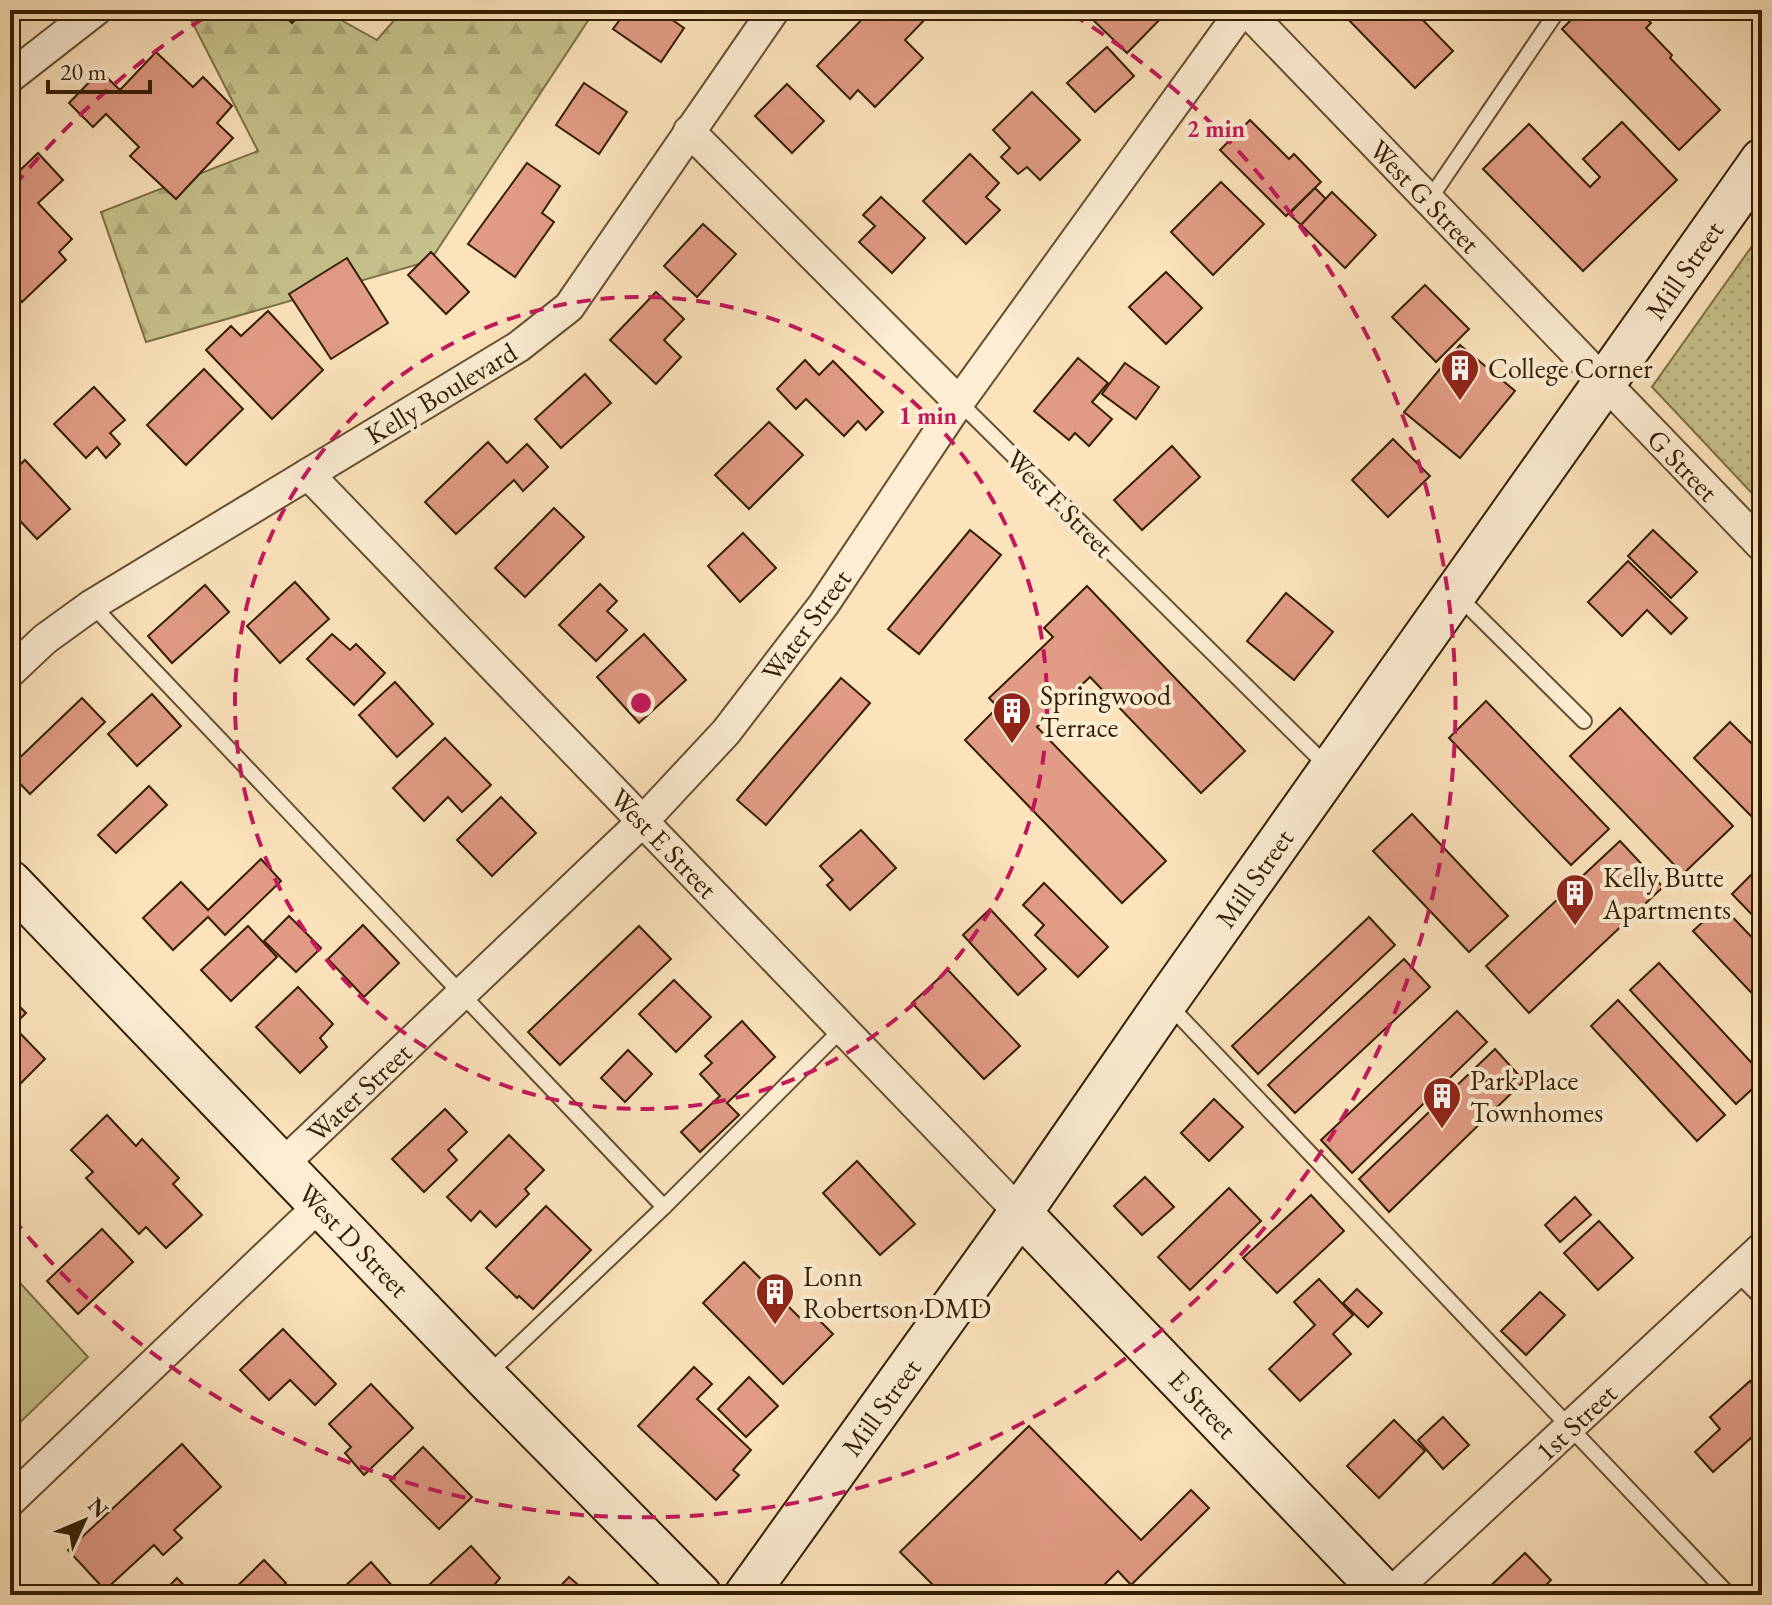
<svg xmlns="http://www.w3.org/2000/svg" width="1772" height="1605" font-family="'EB Garamond',serif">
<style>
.forest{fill:url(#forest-firs);stroke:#7d7046;stroke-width:2}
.park{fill:url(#park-dots);stroke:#7d7046;stroke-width:2}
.pitch{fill:#c6c18c;stroke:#7d7046;stroke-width:2}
.building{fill:#e29b85;stroke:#341e01;stroke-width:2}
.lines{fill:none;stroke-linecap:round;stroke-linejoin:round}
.lane-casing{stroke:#664f30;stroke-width:18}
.street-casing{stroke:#664f30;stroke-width:34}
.secondary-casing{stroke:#341e01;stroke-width:46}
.lane{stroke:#fdedd3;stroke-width:14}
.street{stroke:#fdedd3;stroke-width:30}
.secondary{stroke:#fdedd3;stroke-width:42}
.ring{fill:none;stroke:#c2185b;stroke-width:4;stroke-dasharray:14 10}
.labels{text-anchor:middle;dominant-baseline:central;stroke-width:8;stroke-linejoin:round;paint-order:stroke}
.street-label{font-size:28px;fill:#341e01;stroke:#fdedd3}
.poi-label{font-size:28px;fill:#341e01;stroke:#fdedd3;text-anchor:start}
.centre{fill:#c2185b;stroke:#fdedd3;stroke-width:4}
.ring-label{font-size:24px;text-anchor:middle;font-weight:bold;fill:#c2185b;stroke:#fdedd3;stroke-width:8;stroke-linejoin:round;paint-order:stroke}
</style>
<defs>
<pattern id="forest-firs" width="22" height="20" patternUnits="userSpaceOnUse" patternTransform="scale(2)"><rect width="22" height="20" fill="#c6c18c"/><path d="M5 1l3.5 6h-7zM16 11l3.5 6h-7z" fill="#aba577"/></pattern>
<pattern id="park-dots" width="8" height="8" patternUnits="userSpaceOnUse" patternTransform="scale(2)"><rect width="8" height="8" fill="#c6c18c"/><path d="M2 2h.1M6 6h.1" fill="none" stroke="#aba577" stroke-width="1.8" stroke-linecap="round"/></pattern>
</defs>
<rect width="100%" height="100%" fill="#fce3bc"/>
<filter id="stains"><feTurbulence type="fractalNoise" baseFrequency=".0025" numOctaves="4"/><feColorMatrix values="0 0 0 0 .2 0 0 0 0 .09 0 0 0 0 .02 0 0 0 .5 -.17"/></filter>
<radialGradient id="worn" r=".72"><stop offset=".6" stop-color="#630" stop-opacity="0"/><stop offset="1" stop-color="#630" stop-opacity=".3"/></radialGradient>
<!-- forest -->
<path class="forest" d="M186 10H323L377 40 403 10H595L430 261 146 342 101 212 258 151Z"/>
<!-- park -->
<path class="park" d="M1762 232V504L1652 387Z"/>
<!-- pitch -->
<path class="pitch" d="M10 1272 88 1357 10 1432Z"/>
<!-- building -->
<g class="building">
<path d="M279 10H305L292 23Z"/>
<path d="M627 10H658L684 28 661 62 613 29Z"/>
<path d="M871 10H934L905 40 923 58 875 107 858 90 850 99 817 66Z"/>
<path d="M1083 10H1169L1127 53Z"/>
<path d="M1339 10H1413L1453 51 1415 88Z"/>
<path d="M1581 10H1639L1651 23 1646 28 1672 55 1670 58 1720 110 1679 150 1562 29Z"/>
<path d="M1107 47 1134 76 1095 112 1067 83Z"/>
<path d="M156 52 193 87 203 77 232 106 217 123 233 138 176 199 130 156 139 147 106 114 93 127 69 103 100 71 120 90Z"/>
<path d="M584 83 627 112 599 154 556 125Z"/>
<path d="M787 84 824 121 792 153 755 116Z"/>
<path d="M1032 92 1080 140 1040 180 1027 167 1018 174 1001 157 1010 148 993 130Z"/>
<path d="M1250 120 1289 159 1294 154 1321 182 1286 216 1220 150Z"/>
<path d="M1622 122 1677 180 1583 271 1483 169 1529 124 1590 187 1600 177 1583 159Z"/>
<path d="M38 153 63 180 38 203 72 239 59 252 66 260 22 302 10 289V180Z"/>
<path d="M970 154 999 183 986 197 1000 210 966 244 923 201Z"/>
<path d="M527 163 560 186 542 213 554 222 515 277 468 244Z"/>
<path d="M1221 182 1264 224 1213 275 1171 232Z"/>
<path d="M1315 188 1326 199 1301 225 1289 214Z"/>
<path d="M1332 192 1376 235 1345 268 1301 225Z"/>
<path d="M881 197 925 238 892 273 859 242 875 226 863 215Z"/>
<path d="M703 224 736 254 697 297 664 266Z"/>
<path d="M431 252 469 292 446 314 408 275Z"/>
<path d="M347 258 388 323 331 359 289 294Z"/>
<path d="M1166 272 1202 308 1166 344 1129 307Z"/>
<path d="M1425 285 1469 329 1436 362 1392 317Z"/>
<path d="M656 292 684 319 664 340 681 357 656 384 610 340Z"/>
<path d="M268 311 323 370 272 419 206 350 231 326 241 336Z"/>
<path d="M1460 345 1515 391 1460 458 1404 412Z"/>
<path d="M1078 358 1108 383 1092 402 1112 419 1089 446 1075 433 1069 440 1034 411Z"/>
<path d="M805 360 819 375 833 361 883 412 866 430 858 421 844 436 806 399 796 409 777 389Z"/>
<path d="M1125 363 1159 387 1136 419 1102 394Z"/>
<path d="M204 369 243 409 186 465 147 425Z"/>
<path d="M585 374 611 403 561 448 535 419Z"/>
<path d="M94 387 125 420 110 433 120 444 106 458 97 447 86 458 54 424Z"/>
<path d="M769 422 803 455 749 509 715 475Z"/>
<path d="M1393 439 1430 476 1388 517 1352 480Z"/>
<path d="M488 442 507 463 527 444 548 467 523 491 514 480 456 534 425 502Z"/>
<path d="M1172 446 1200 477 1142 530 1114 500Z"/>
<path d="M25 460 70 509 37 539 10 510V474Z"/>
<path d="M554 508 584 537 525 597 495 568Z"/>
<path d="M970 530 1001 555 919 654 888 629Z"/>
<path d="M1653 530 1697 572 1671 598 1628 556Z"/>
<path d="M743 533 776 568 740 602 708 566Z"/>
<path d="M1628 561 1687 618 1671 634 1647 610 1622 636 1588 602Z"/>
<path d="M295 582 329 619 280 663 247 626Z"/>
<path d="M600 584 617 601 607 611 627 630 596 661 559 625Z"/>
<path d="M205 585 229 612 172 663 148 636Z"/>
<path d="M1087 586 1245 751 1201 793 1090 677 1037 727 1166 861 1122 903 965 740 998 707 989 698 1053 637 1044 628Z"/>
<path d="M1286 593 1333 632 1294 680 1247 641Z"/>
<path d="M332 634 350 650 356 644 385 673 354 705 307 659Z"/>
<path d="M644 634 686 680 639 723 597 677Z"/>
<path d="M841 678 870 703 766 825 737 800Z"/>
<path d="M395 682 433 724 397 757 359 715Z"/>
<path d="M152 694 181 726 137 766 108 734Z"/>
<path d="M82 698 105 722 30 794 10 773V767Z"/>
<path d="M1486 701 1609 829 1571 865 1449 738Z"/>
<path d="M1620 708 1733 826 1683 874 1570 756Z"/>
<path d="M1730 722 1762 754V827L1694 758Z"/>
<path d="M445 738 491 785 462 812 448 797 424 821 393 788Z"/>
<path d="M149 786 167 805 116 853 98 835Z"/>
<path d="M501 797 536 833 492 876 457 840Z"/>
<path d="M1412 814 1508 916 1469 952 1373 851Z"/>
<path d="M861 830 896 868 850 910 827 885 833 880 820 866Z"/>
<path d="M1620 841 1663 887 1529 1013 1486 966Z"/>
<path d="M261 859 281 881 225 935 208 917 173 950 143 918 181 882 208 910Z"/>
<path d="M1759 867 1762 870V925L1732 894Z"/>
<path d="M1044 883 1108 947 1078 977 1035 935 1044 925 1023 905Z"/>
<path d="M1721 905 1762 948V1004L1693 931Z"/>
<path d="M990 909 1046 969 1018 995 963 935Z"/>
<path d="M289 916 321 948 296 972 264 941Z"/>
<path d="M1369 917 1395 945 1258 1074 1232 1046Z"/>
<path d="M363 925 399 963 364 997 328 959Z"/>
<path d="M248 926 277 957 231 1001 201 970Z"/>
<path d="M639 926 671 959 560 1065 528 1032Z"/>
<path d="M1404 959 1430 987 1295 1113 1268 1085Z"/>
<path d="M1659 963 1762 1074V1080L1736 1104 1630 990Z"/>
<path d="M948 970 1020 1046 984 1079 912 1003Z"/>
<path d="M674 980 711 1017 676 1052 639 1014Z"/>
<path d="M298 987 333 1024 320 1038 327 1047 300 1073 256 1027Z"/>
<path d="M10 997 26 1013 13 1026 45 1059 13 1091 10 1088Z"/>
<path d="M1618 1000 1725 1115 1697 1141 1591 1026Z"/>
<path d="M1457 1011 1487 1042 1352 1173 1321 1140Z"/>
<path d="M742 1021 775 1057 727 1103 739 1115 700 1152 681 1132 720 1096 700 1074 712 1063 705 1056Z"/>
<path d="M1495 1049 1524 1081 1389 1212 1359 1179Z"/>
<path d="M628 1050 652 1074 625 1102 601 1078Z"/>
<path d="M1214 1099 1243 1127 1209 1161 1181 1133Z"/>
<path d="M445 1109 467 1132 448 1150 457 1160 424 1192 392 1159Z"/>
<path d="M107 1115 136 1146 142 1139 179 1178 173 1184 202 1215 166 1248 146 1227 139 1234 86 1178 93 1172 71 1150Z"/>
<path d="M509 1135 544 1170 525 1189 529 1194 496 1227 480 1211 471 1221 447 1197Z"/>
<path d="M857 1161 915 1224 880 1255 823 1193Z"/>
<path d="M1145 1177 1174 1207 1142 1235 1114 1206Z"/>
<path d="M1229 1188 1261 1221 1190 1290 1158 1257Z"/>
<path d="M1311 1195 1344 1231 1277 1293 1243 1258Z"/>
<path d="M1575 1197 1591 1215 1560 1242 1545 1225Z"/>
<path d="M546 1206 591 1250 533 1309 519 1296 517 1298 486 1268Z"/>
<path d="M1599 1221 1633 1258 1598 1290 1564 1253Z"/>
<path d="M102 1229 133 1262 78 1314 47 1281Z"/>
<path d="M744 1262 800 1318 808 1309 833 1334 783 1384 703 1303Z"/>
<path d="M1319 1279 1353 1315 1333 1334 1351 1354 1300 1401 1269 1369 1315 1325 1294 1302Z"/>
<path d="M1357 1289 1382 1313 1368 1327 1343 1303Z"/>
<path d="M1540 1292 1565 1315 1526 1355 1501 1331Z"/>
<path d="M283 1329 336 1384 315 1405 290 1380 269 1400 240 1370Z"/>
<path d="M694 1367 712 1384 697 1399 751 1450 733 1470 739 1475 716 1500 638 1426Z"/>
<path d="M749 1377 778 1406 746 1437 718 1409Z"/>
<path d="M1750 1381 1762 1394V1428L1713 1472 1695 1452 1720 1429 1710 1417Z"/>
<path d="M371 1384 413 1428 364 1475 345 1453 351 1447 329 1424Z"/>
<path d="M1443 1417 1469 1445 1443 1469 1418 1440Z"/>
<path d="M1394 1420 1425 1451 1379 1498 1347 1466Z"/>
<path d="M1029 1426 1141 1540 1191 1490 1209 1508 1131 1585 1118 1571 1094 1595H943L900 1552Z"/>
<path d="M182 1444 221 1487 174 1530 182 1538 163 1555 154 1545 105 1590 68 1550Z"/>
<path d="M423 1447 472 1497 439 1529 390 1480Z"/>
<path d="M471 1546 500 1578 495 1584 505 1595H441L430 1584Z"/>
<path d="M1525 1553 1551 1580 1536 1595H1481Z"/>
<path d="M264 1560 286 1583 274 1595H228Z"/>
<path d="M371 1562 394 1588 387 1595H350L343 1588Z"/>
<path d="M569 1577 590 1595H552Z"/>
<path d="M177 1578 193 1595H160Z"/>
</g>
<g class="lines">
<!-- lane casing -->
<g class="lane-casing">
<g id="lane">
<path d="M1429 200 1558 10"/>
<path d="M959 402 1328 767"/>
<path d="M1459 597 1584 721"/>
<path d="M92 605 664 1207"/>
<path d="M1169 1005 1729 1595"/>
<path d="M487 1375 664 1207 842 1029"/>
</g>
</g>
<!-- street casing -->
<g class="street-casing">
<g id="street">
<path d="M1246 10 1762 546"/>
<path d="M10 77 96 10"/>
<path d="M689 131 959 402"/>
<path d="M308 474 1020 1213"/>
<path d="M10 672 45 639 92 605 518 347 569 307 774 10"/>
<path d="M282 1165 643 821 726 732 824 604 959 402 1242 10"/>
<path d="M1742 1267 1762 1287"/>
<path d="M10 1501 320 1205"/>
<path d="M1389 1595 1762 1248"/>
</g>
</g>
<!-- secondary casing -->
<g class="secondary-casing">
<g id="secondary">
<path d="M10 882 490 1382 700 1595"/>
<path d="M1020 1213 1386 1595"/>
<path d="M746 1595 1020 1213 1166 1002 1762 160"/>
</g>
</g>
<!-- lane -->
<use href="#lane" class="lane"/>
<!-- street -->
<use href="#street" class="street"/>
<!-- secondary -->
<use href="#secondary" class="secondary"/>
</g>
<!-- distance rings -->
<g class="ring">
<circle cx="641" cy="703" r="406"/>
<path d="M14 186A813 813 0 0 1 210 14M1072 14A813 813 0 1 1 14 1220"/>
</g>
<!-- icons -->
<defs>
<g id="building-pin" transform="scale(2)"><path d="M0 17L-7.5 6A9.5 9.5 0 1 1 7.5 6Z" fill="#8f2418" stroke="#fdedd3"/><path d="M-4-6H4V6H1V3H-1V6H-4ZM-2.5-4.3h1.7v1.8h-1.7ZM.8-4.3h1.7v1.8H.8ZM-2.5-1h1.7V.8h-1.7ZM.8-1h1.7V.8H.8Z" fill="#fff"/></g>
</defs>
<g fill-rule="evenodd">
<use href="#building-pin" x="1460" y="368"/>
<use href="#building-pin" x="1012" y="711"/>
<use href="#building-pin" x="1575" y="893"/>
<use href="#building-pin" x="1442" y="1096"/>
<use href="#building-pin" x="775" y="1292"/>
</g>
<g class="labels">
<!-- street labels -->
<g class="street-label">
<text transform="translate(1425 196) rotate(46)">West G Street</text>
<text transform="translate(1684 270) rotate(-55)">Mill Street</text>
<text transform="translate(441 393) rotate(-31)">Kelly Boulevard</text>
<text transform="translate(1683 465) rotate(46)">G Street</text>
<text transform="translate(1060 503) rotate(45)">West F Street</text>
<text transform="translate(806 625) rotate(-54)">Water Street</text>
<text transform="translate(664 843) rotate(46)">West E Street</text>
<text transform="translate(1254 878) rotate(-55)">Mill Street</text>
<text transform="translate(359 1092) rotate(-43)">Water Street</text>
<text transform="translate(354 1240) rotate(46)">West D Street</text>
<text transform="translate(1203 1404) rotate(46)">E Street</text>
<text transform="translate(881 1407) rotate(-54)">Mill Street</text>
<text transform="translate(1576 1422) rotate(-43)">1st Street</text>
</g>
<!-- poi labels -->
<g class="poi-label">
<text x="1488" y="368">College Corner</text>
<text x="1040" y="695">Springwood<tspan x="1040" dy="32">Terrace</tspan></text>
<text x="1603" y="877">Kelly Butte<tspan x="1603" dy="32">Apartments</tspan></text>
<text x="1470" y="1080">Park Place<tspan x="1470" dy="32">Townhomes</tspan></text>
<text x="803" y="1276">Lonn<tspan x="803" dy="32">Robertson DMD</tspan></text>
</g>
</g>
<circle cx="641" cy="703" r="12" class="centre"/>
<g class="ring-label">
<text x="1216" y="137">2 min</text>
<text x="928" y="424">1 min</text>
</g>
<!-- margin -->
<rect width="1772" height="1605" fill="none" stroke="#fce3bc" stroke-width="40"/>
<rect x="12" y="12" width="1748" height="1581" fill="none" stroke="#341e01" stroke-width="4"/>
<rect x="20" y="20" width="1732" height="1565" fill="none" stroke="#341e01" stroke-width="2"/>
<!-- north arrow -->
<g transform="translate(84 1521) rotate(46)" stroke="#fdedd3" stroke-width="6" paint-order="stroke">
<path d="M0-6L14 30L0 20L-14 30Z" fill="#341e01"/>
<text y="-12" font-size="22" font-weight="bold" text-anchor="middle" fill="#341e01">N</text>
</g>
<!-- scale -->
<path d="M48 80v12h102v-12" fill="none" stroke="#341e01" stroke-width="4"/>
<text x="60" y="80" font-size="24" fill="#341e01" stroke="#fdedd3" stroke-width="6" paint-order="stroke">20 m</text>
<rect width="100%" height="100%" filter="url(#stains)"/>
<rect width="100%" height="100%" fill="url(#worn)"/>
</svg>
